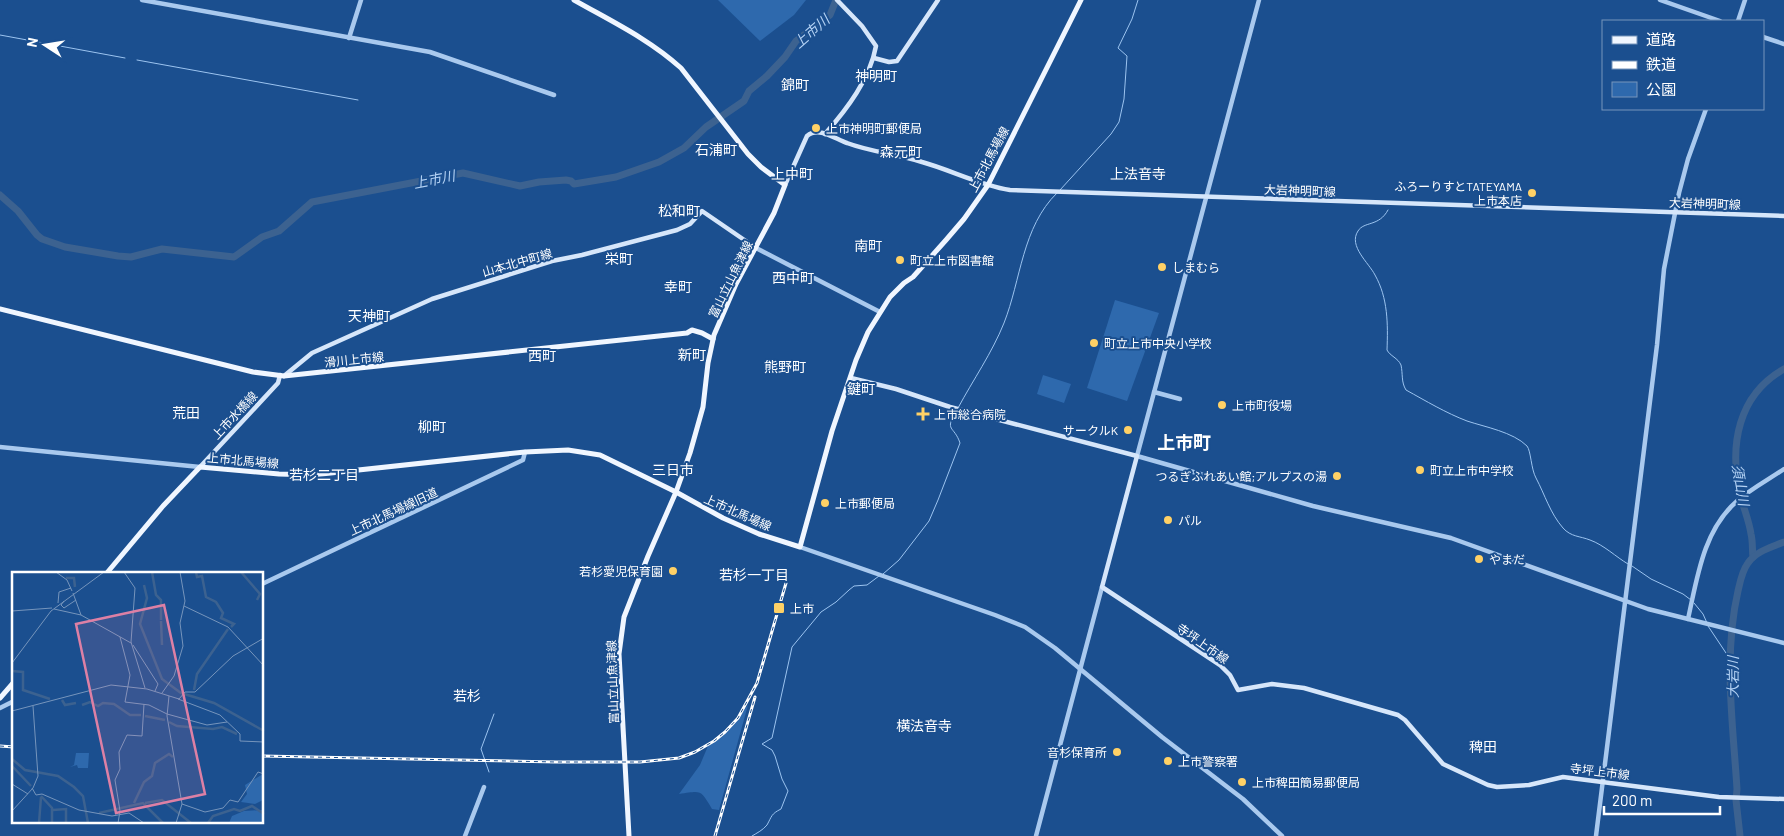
<svg xmlns="http://www.w3.org/2000/svg" width="1784" height="836" font-family="Barlow,'Noto Sans JP',sans-serif">
<style>
.green{fill:#2e69ad}
.lines{fill:none;stroke-linecap:round;stroke-linejoin:round}
.stream{stroke:#9cc4f0;stroke-width:1}
.river{stroke:#3c6290;stroke-width:7}
.tertiary{stroke:#a9c9ee;stroke-width:4.5}
.secondary{stroke:#d6e6fa;stroke-width:4.5}
.primary{stroke:#f0f6ff;stroke-width:5}
.rail-casing{stroke:#fff;stroke-width:3}
.rail{stroke:#1b4f8f;stroke-width:1;stroke-dasharray:4;stroke-linecap:butt}
.poi-dot{fill:#ffd166;stroke:#1b4f8f;stroke-width:2}
.labels{text-anchor:middle;dominant-baseline:central;stroke-width:4;stroke-linejoin:round;paint-order:stroke}
.poi-label{font-size:12px;fill:#fff;stroke:#1b4f8f;text-anchor:start}
.street-label{font-size:12px;fill:#fff;stroke:#1b4f8f}
.water-label{font-size:14px;font-style:italic;fill:#b5d3f5;stroke:#1b4f8f}
.neighbourhood-label{font-size:14px;fill:#fff;stroke:#1b4f8f}
.district-label{font-size:18px;font-weight:bold;fill:#fff;stroke:#1b4f8f}
.inset-river{fill:none;stroke:#3c6290;stroke-width:2.5}
.inset-road{fill:none;stroke:#7695bc;stroke-width:1}
.view{fill:#dd80a5;fill-opacity:0.15;stroke:#dd80a5;stroke-width:2.5}
.inset-edge{fill:none;stroke:#fff;stroke-width:2.5}
</style>
<rect width="100%" height="100%" fill="#1b4f8f"/>
<!-- green -->
<g class="green">
<path d="M718 0H806L794 15 760 41Z"/>
<path d="M1115 300 1159 313 1127 401 1087 388Z"/>
<path d="M1043 375 1071 384 1064 403 1037 394Z"/>
<path d="M748 705 719 810 712 809C700 789 702 791 679 794L700 765 708 746 728 730Z"/>
</g>
<g class="lines">
<!-- stream -->
<g class="stream">
<path d="M0 35 125 58"/>
<path d="M137 60 358 100"/>
<path d="M1060 190 1111 134 1119 122 1124 99 1127 56 1118 48 1132 19 1138 0"/>
<path d="M1388 210C1379 227 1364 221 1358 231 1348 246 1369 263 1375 275 1388 298 1388 324 1387 350 1390 356 1398 358 1401 365 1403 374 1401 382 1406 390 1426 401 1446 413 1467 421 1485 427 1513 432 1527 446 1531 451 1531 469 1536 478 1545 495 1550 513 1563 528 1571 537 1580 536 1590 540 1604 545 1616 557 1628 564"/>
<path d="M958 408C973 380 992 353 1004 323 1021 280 1022 227 1057 193"/>
<path d="M1632 566 1651 579 1683 594 1691 600"/>
<path d="M883 574 899 560 929 521 938 500 960 443C954 425 944 432 956 411"/>
<path d="M1694 603 1703 614 1707 623"/>
<path d="M1708 626 1730 659"/>
<path d="M489 772 481 749 494 714"/>
<path d="M752 836C757 833 763 830 767 825 772 816 771 814 781 809L788 791 782 779 775 756 772 750 762 744 772 738 792 647 821 612 836 602 849 590 854 586 867 585 879 576"/>
</g>
<!-- river -->
<g class="river">
<path d="M0 195 18 211 37 235 42 239 65 247 118 256 131 257 162 249 234 257 262 237 279 231 312 202 463 173 520 186 539 182 566 180 571 181 574 184 616 177 659 162 684 148 706 127 744 101 749 91 767 76 785 57 796 41 830 15 836 0"/>
<path d="M1753 557C1752 550 1753 542 1751 534 1749 520 1743 507 1740 494 1729 445 1738 395 1784 369"/>
<path d="M1740 836 1736 800 1737 789C1733 724 1723 656 1738 591 1740 582 1742 571 1748 563 1756 551 1772 547 1784 542"/>
</g>
<!-- tertiary -->
<g class="tertiary">
<path d="M142 0 430 52 554 95"/>
<path d="M1259 0 1137 456 1313 506 1451 538 1648 609 1784 643"/>
<path d="M1660 0 1720 21"/>
<path d="M1738 21 1745 0"/>
<path d="M1763 37 1784 44"/>
<path d="M349 38 361 0"/>
<path d="M756 248 880 312"/>
<path d="M1154 392 1180 399"/>
<path d="M0 447 200 467"/>
<path d="M800 547 995 615 1025 627 1055 648 1162 737 1243 799 1282 836"/>
<path d="M262 584 523 460 525 452"/>
<path d="M1688 619C1697 579 1703 531 1736 502 1750 489 1768 480 1784 469"/>
<path d="M0 708 14 701"/>
<path d="M465 836 484 787"/>
<path d="M1036 836 1102 587"/>
<path d="M1596 836 1657 345 1664 269 1679 193 1688 159 1706 109"/>
</g>
<!-- secondary -->
<g class="secondary">
<path d="M874 58 889 62 897 61 938 0"/>
<path d="M825 134C847 109 870 79 876 46L862 26 837 0"/>
<path d="M785 185 807 136C819 126 835 139 847 143 871 152 897 154 922 162 951 170 979 185 1010 190L1784 216"/>
<path d="M284 376 312 353 432 299 552 261 582 255 677 230 690 224 702 211 756 248"/>
<path d="M851 378 896 389 950 407 1137 456 1102 587 1220 665 1230 675 1238 690 1272 684 1304 688 1398 715 1405 720 1443 764 1488 785 1497 787 1529 785 1563 777 1719 797 1784 799"/>
<path d="M200 467 278 383 280 375"/>
</g>
<!-- primary -->
<g class="primary">
<path d="M574 0C611 21 649 39 681 68L748 154 761 167 785 185 774 213 736 284 714 335 708 363 703 407 690 453 676 492 648 556 624 617 619 654 629 836"/>
<path d="M0 309 253 372 284 376 687 333 692 330 702 333 713 339"/>
<path d="M106 574 163 506 200 467 279 474 312 475 525 452 568 450 600 455 676 492 723 518 759 534 800 547 832 431 856 360 868 332 890 297 904 283 913 277 946 240 964 219 988 185 1081 0"/>
<path d="M0 698 14 682"/>
</g>
<!-- rail casing -->
<g class="rail-casing">
<g id="rail">
<path d="M0 746 14 747"/>
<path d="M262 756 556 762H640L679 758 695 752 714 741 725 732 738 718 757 683 786 583"/>
<path d="M715 836 755 697"/>
</g>
</g>
<!-- rail -->
<use href="#rail" class="rail"/>
</g>
<!-- markers -->
<g class="poi-dot">
<circle cx="816" cy="128" r="5"/>
<circle cx="1532" cy="193" r="5"/>
<circle cx="900" cy="260" r="5"/>
<circle cx="1162" cy="267" r="5"/>
<circle cx="1094" cy="343" r="5"/>
<circle cx="1222" cy="405" r="5"/>
<path d="M920.5 406.5h5v5h5v5h-5v5h-5v-5h-5v-5h5z"/>
<circle cx="1128" cy="430" r="5"/>
<circle cx="1420" cy="470" r="5"/>
<circle cx="1337" cy="476" r="5"/>
<circle cx="825" cy="503" r="5"/>
<circle cx="1168" cy="520" r="5"/>
<circle cx="1479" cy="559" r="5"/>
<circle cx="673" cy="571" r="5"/>
<rect x="773" y="602" width="12" height="12" rx="2.5"/>
<circle cx="1117" cy="752" r="5"/>
<circle cx="1168" cy="761" r="5"/>
<circle cx="1242" cy="782" r="5"/>
</g>
<g class="labels">
<!-- poi labels -->
<g class="poi-label">
<text x="826" y="128">上市神明町郵便局</text>
<text x="1522" y="186" text-anchor="end">ふろーりすとTATEYAMA<tspan x="1522" dy="14">上市本店</tspan></text>
<text x="910" y="260">町立上市図書館</text>
<text x="1172" y="267">しまむら</text>
<text x="1104" y="343">町立上市中央小学校</text>
<text x="1232" y="405">上市町役場</text>
<text x="934" y="414">上市総合病院</text>
<text x="1118" y="430" text-anchor="end">サークルK</text>
<text x="1430" y="470">町立上市中学校</text>
<text x="1327" y="476" text-anchor="end">つるぎふれあい館;アルプスの湯</text>
<text x="835" y="503">上市郵便局</text>
<text x="1178" y="520">パル</text>
<text x="1489" y="559">やまだ</text>
<text x="663" y="571" text-anchor="end">若杉愛児保育園</text>
<text x="790" y="608">上市</text>
<text x="1107" y="752" text-anchor="end">音杉保育所</text>
<text x="1178" y="761">上市警察署</text>
<text x="1252" y="782">上市稗田簡易郵便局</text>
</g>
<!-- street labels -->
<g class="street-label">
<text transform="translate(988 159) rotate(-62)">上市北馬場線</text>
<text transform="translate(1300 190) rotate(2)">大岩神明町線</text>
<text transform="translate(1705 203) rotate(2)">大岩神明町線</text>
<text transform="translate(517 262) rotate(-16)">山本北中町線</text>
<text transform="translate(730 279) rotate(-64)">富山立山魚津線</text>
<text transform="translate(354 359) rotate(-6)">滑川上市線</text>
<text transform="translate(234 415) rotate(-47)">上市水橋線</text>
<text transform="translate(243 460) rotate(5)">上市北馬場線</text>
<text transform="translate(393 511) rotate(-25)">上市北馬場線旧道</text>
<text transform="translate(738 512) rotate(24)">上市北馬場線</text>
<text transform="translate(1203 643) rotate(35)">寺坪上市線</text>
<text transform="translate(612 682) rotate(-92)">富山立山魚津線</text>
<text transform="translate(1600 771) rotate(7)">寺坪上市線</text>
</g>
<!-- water labels -->
<g class="water-label">
<text transform="translate(811 31) rotate(-41)">上市川</text>
<text transform="translate(434 179) rotate(-11)">上市川</text>
<text transform="translate(1741 485) rotate(80)">須山川</text>
<text transform="translate(1732 677) rotate(-90)">大岩川</text>
</g>
<!-- neighbourhood labels -->
<g class="neighbourhood-label">
<text x="876" y="75">神明町</text>
<text x="795" y="84">錦町</text>
<text x="716" y="149">石浦町</text>
<text x="901" y="151">森元町</text>
<text x="792" y="173">上中町</text>
<text x="1138" y="173">上法音寺</text>
<text x="679" y="210">松和町</text>
<text x="868" y="245">南町</text>
<text x="619" y="258">栄町</text>
<text x="793" y="277">西中町</text>
<text x="678" y="286">幸町</text>
<text x="369" y="315">天神町</text>
<text x="692" y="354">新町</text>
<text x="542" y="355">西町</text>
<text x="785" y="366">熊野町</text>
<text x="861" y="388">鍵町</text>
<text x="186" y="412">荒田</text>
<text x="432" y="426">柳町</text>
<text x="673" y="469">三日市</text>
<text x="324" y="474">若杉二丁目</text>
<text x="754" y="574">若杉一丁目</text>
<text x="467" y="695">若杉</text>
<text x="924" y="725">横法音寺</text>
<text x="1483" y="746">稗田</text>
</g>
<!-- district labels -->
<g class="district-label">
<text x="1184" y="442">上市町</text>
</g>
</g>
<!-- overview -->
<g transform="translate(12 572)">
<rect width="251" height="251" fill="#1b4f8f"/>
<path d="M64 181H77L76 196H66L65 193 58 195 62 193ZM251 202V228L243 232 229 230 235 222 233 213ZM251 238V251H217L220 244 232 239Z" fill="#2e69ad"/>
<path class="inset-river" d="M140 0 144 23 149 28V48M184 0 185 5 190 4 194 25 204 30 211 41 209 46 222 52 219 55M229 0 248 22 245 28M54 6H62L63 15M132 13 135 26 128 52 150 107 169 121 202 131 252 159M149 49 150 73M0 99 11 100V118L38 127M182 118 185 102 216 57M50 128 53 133 64 131M70 133 78 130 86 134 91 131 102 132 118 143H129M133 144 153 148M157 150 165 154 201 157 210 155 225 162M0 187 13 198 46 204 62 215 71 224 76 251M0 194 19 214M29 224 40 236V251M122 231 132 210 140 204 143 191 157 182 161 185M133 231 150 228 179 251M41 238 54 237V251M87 241 131 231 151 251M27 251 29 225M196 251 201 244 222 237 228 239 240 234 252 242"/>
<path class="inset-road" d="M44 0 55 8 60 19M112 0 123 16 119 70 133 116M61 21 69 43M52 29 49 33 52 36 64 28M46 31 47 20 59 16M172 34 216 55 252 94M42 37 69 43 119 71M0 39 40 36M108 65 118 103 113 130 137 133 155 142 195 153 215 150M121 73 146 112 143 119M0 91 39 39 92 0M150 121 162 104 171 74 168 51 173 29 168 0M157 124 155 144 170 232 164 251M166 127 208 143 228 162V169L252 170M0 139 99 113 135 117 167 127 173 120H183L221 84 252 66M0 212 16 222M20 216 24 223 30 222 67 238 100 244 117 241 132 251M170 232 193 240 211 236 218 228 226 230 246 200 252 202M0 239 21 216 26 204 21 134M106 251 108 239 103 208 108 197 107 180 115 163 130 164 132 132"/>
<path class="view" d="M152 33 193 222 104 241 64 52Z"/>
<rect width="251" height="251" class="inset-edge"/>
</g>
<!-- legend -->
<rect x="1602" y="20" width="162" height="90" fill="#1b4f8f" stroke="#7695bc"/>
<rect x="1612" y="36" width="25" height="8" fill="#f0f6ff" stroke="#7695bc"/>
<text x="1646" y="45" font-size="15" fill="#ffffff">道路</text>
<rect x="1612" y="61" width="25" height="8" fill="#ffffff" stroke="#7695bc"/>
<text x="1646" y="70" font-size="15" fill="#ffffff">鉄道</text>
<rect x="1612" y="82" width="25" height="15" fill="#2e69ad" stroke="#7695bc"/>
<text x="1646" y="95" font-size="15" fill="#ffffff">公園</text>
<!-- north arrow -->
<g transform="translate(45 45) rotate(282)" stroke="#1b4f8f" stroke-width="4" paint-order="stroke">
<path d="M0-4L9 19L0 12L-9 19Z" fill="#ffffff"/>
<text y="-8" font-size="14" font-weight="bold" text-anchor="middle" fill="#ffffff">N</text>
</g>
<!-- scale -->
<path d="M1604 806v8h116v-8" fill="none" stroke="#ffffff" stroke-width="2.5"/>
<text x="1612" y="806" font-size="15" fill="#ffffff" stroke="#1b4f8f" stroke-width="4" paint-order="stroke">200 m</text>
</svg>
